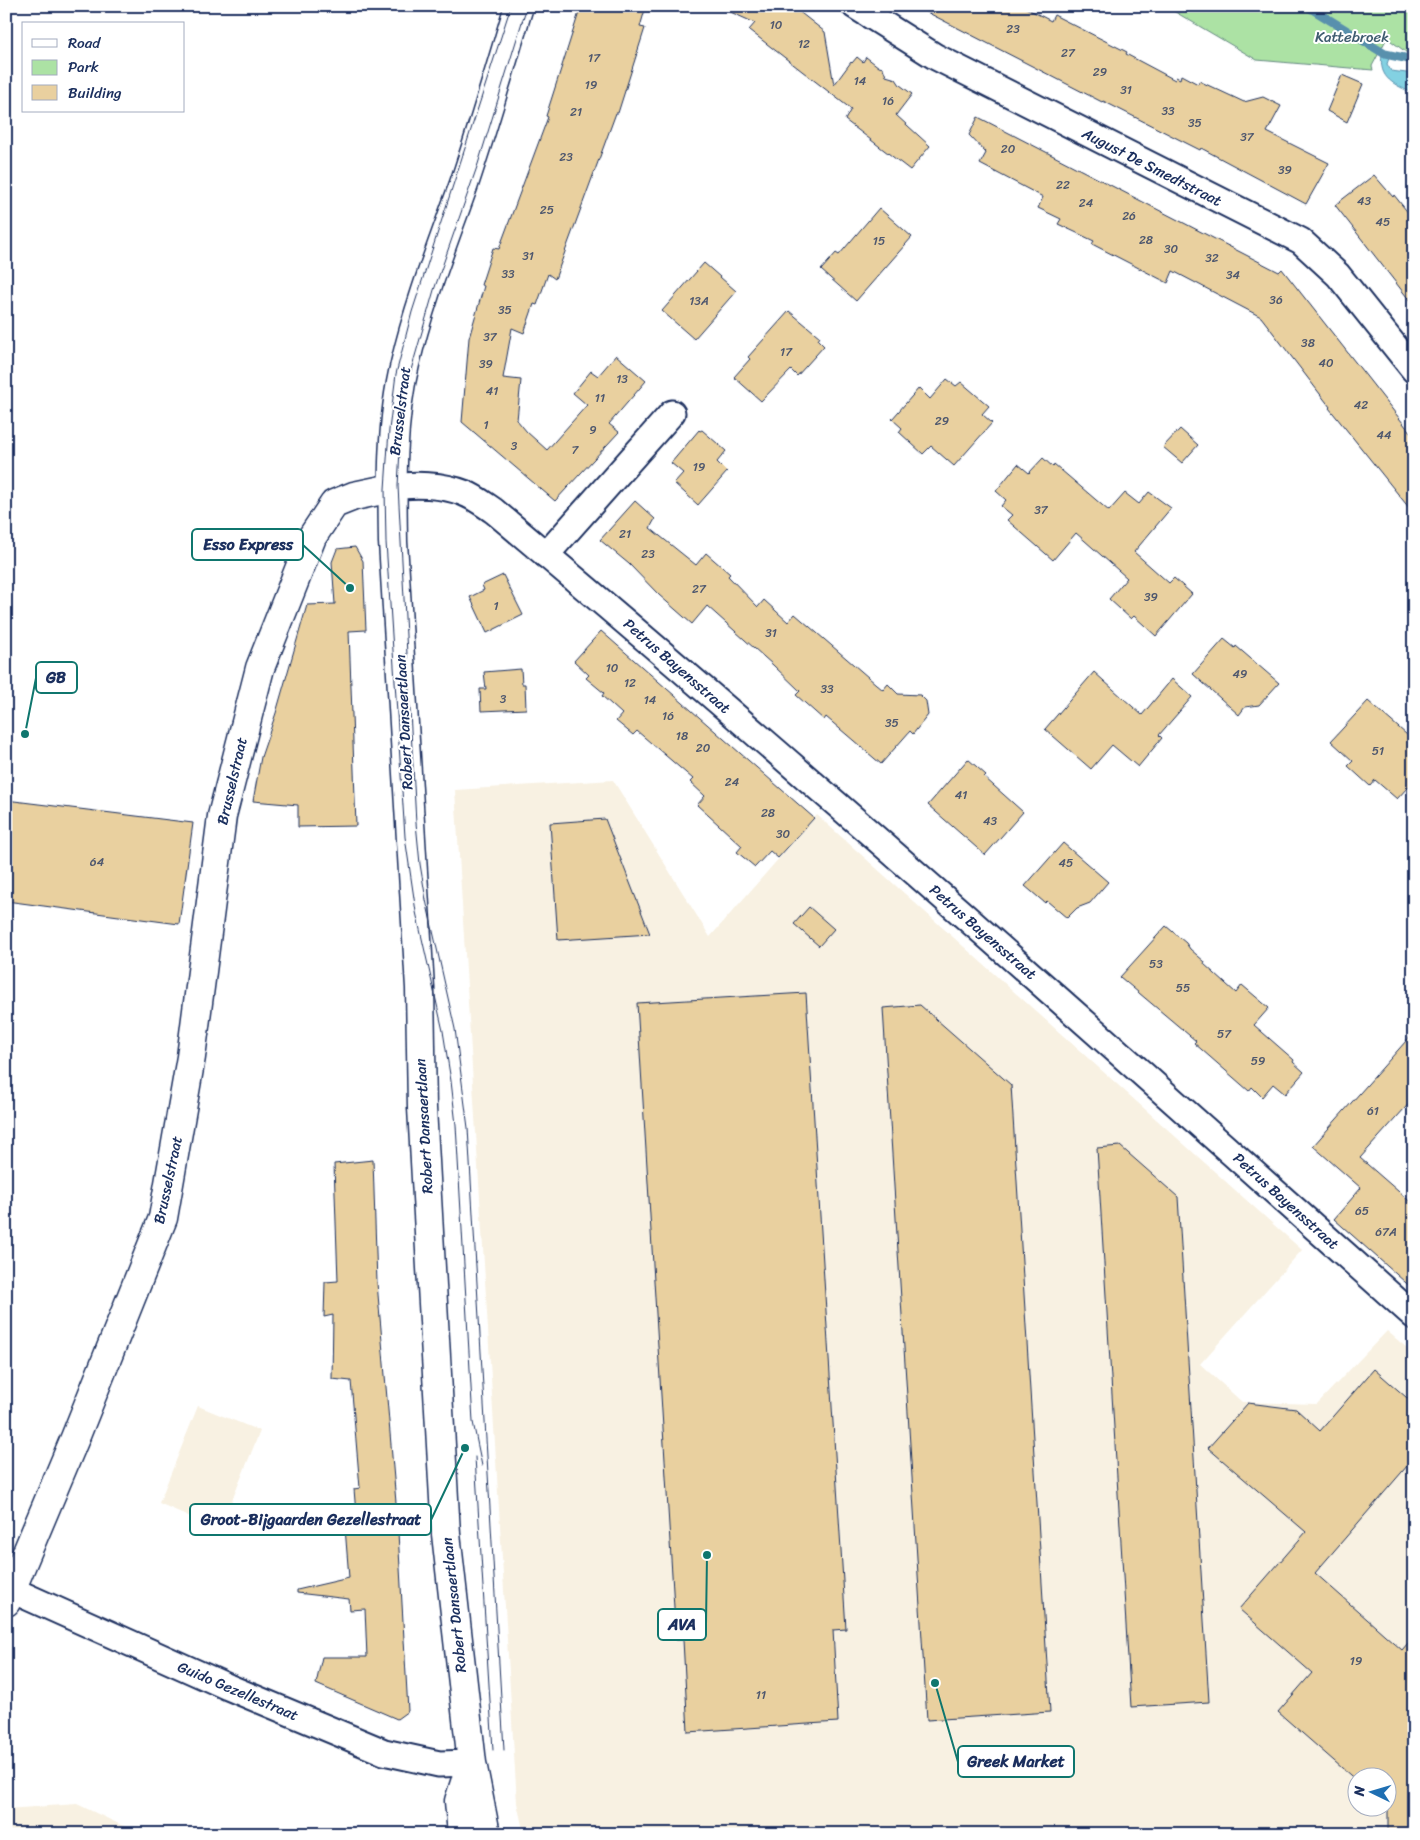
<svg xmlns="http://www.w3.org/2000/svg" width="1420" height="1840" font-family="Sriracha,sans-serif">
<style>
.built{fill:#f8f1e2;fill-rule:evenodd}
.green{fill:#ace2a4;stroke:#648881}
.water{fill:#83d1e2;stroke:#5990ad}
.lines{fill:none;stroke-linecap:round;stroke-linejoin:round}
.stream{stroke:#5990ad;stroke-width:9}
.building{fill:#e9d09f;stroke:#1b2f5e}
.street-casing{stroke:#1b2f5e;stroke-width:29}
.secondary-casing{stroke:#1b2f5e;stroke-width:31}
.street{stroke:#fff;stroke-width:25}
.secondary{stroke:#fff;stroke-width:28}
.tram{stroke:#1b2f5e;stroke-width:1}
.labels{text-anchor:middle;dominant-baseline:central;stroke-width:4;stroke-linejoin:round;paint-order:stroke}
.number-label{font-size:12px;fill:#4e576e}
.park-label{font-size:15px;fill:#3f5c70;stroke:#fff}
.street-label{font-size:15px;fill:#1b2f5e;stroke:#fff}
.leader{fill:none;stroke:#0f766e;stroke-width:2}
.callout-dot{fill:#0f766e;stroke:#fff;stroke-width:2}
.callout{fill:#fff;stroke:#0f766e;stroke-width:2}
.callout-label{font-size:16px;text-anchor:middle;font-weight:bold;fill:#1b2f5e}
</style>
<rect width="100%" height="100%" fill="#fff"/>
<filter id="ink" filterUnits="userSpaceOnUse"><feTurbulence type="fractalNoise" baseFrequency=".02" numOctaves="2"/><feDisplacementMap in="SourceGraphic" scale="10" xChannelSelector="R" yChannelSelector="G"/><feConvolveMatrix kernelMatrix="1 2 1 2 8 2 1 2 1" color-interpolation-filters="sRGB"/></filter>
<g filter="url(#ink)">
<!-- built -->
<g class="built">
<path d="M613 780 710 937 817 815 1302 1250 1200 1364 1242 1402 1317 1404 1387 1331 1414 1354V1834H524L517 1803 455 790ZM1358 1778H1388V1808H1358Z"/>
<path d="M198 1406 260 1431 220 1530 159 1503Z"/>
<path d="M77 1804 140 1834H6V1809Z"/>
</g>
<!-- green -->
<path class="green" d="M1165 6H1414V58L1387 38 1372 66 1373 70 1257 60Z"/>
<!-- water -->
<path class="water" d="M1382 54 1390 55 1387 64 1391 71 1414 74V94C1395 84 1378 80 1382 54Z"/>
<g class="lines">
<!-- stream -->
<path class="stream" d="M1307 6 1385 54 1414 60"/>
</g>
<!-- building -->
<g class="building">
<path d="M581 6H646L640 27 645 28 618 113H616L555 279 548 274 537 305 534 304 524 333 512 328 503 378 521 380 517 420 527 432 547 450 587 405 573 393 591 371 598 376 616 355 646 381 609 424 619 432 555 501 462 422 469 338 484 286 481 285 493 248 499 249 548 117 546 116Z"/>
<path d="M717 6H792L825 32 834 85 851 62 852 63 857 57 863 62 866 57 879 67 883 68 886 76 896 79 900 85 912 94 896 115 930 146 910 170 845 120 851 109 749 30 755 23Z"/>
<path d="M915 6H1022L1051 21 1054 15 1127 52 1126 54 1175 80 1176 77 1180 79 1181 75 1198 84 1199 81 1244 102 1263 97 1281 106 1267 132 1329 163 1306 204 1201 148 1200 150 1103 101 1102 102Z"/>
<path d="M1342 75 1363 84 1347 122 1327 111Z"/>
<path d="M978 117 1279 272 1282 269 1414 437V514L1329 408 1330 407 1261 317 1173 271 1168 283 1092 244 1094 241 1058 224 1061 219 1038 208 1043 197 980 164 986 153 969 135Z"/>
<path d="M1374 175 1393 197 1394 195 1414 220V306L1335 205Z"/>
<path d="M879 208 912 237 856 301 821 270 836 253 839 255Z"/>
<path d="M704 263 736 291 694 339 662 311Z"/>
<path d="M789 311 820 337 818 340 824 346 797 376 791 370 761 401 734 377 750 359 748 357Z"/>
<path d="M947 379 956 386 961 382 989 406 982 414 992 423 954 466 931 446 923 454 899 432 902 428 892 419 919 388 930 399Z"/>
<path d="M1180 429 1198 445 1182 463 1163 447Z"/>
<path d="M699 430 700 431 702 430 726 451 717 462 727 472 698 505 674 483 683 473 671 463Z"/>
<path d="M1043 458 1053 467 1054 464 1109 511 1125 493 1139 504 1149 492 1171 508 1134 552 1169 583 1174 578 1192 594 1156 636 1134 616 1131 619 1109 599 1127 578 1076 533 1053 560 1007 520 1012 515 1001 506 1006 500 996 491 1018 464 1029 473Z"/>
<path d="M635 501 655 519 650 528 696 565 706 553 730 574 728 576 758 607 764 600 788 622 795 614 883 690 888 684 898 694 920 695 926 701 928 715 913 734 910 731 881 764 826 717 824 720 796 695 800 691 773 665 707 606 692 624 659 595 629 564 600 540Z"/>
<path d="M355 547 363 561 366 630 349 631 356 826 298 827V805L253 801 261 757 276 713 307 605 335 604 332 562 337 549Z"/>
<path d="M503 575 523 615 487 633 470 597 484 590 482 585Z"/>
<path d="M601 631 814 818 778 858 770 851 755 867 737 852 742 846 697 805 705 796 690 782 693 779 637 731 633 735 616 721 622 714 602 696 604 693 586 678 589 675 574 661Z"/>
<path d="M1224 639 1235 648 1236 646 1279 683 1259 705 1245 707 1239 715 1193 674Z"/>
<path d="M521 669 522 684H525L526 709 481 711 480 689H486L484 672Z"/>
<path d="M1094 672 1142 715 1172 679 1192 697 1159 735 1162 738 1138 767 1112 745 1091 769 1045 729Z"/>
<path d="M1368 701 1414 741V786L1408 787 1397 799 1375 780 1370 786 1348 766 1353 761 1331 741Z"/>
<path d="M968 759 986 775 984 777 1023 812 985 855 928 805Z"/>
<path d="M6 800 193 823 179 924 6 901Z"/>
<path d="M605 819 650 934 558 940 550 823Z"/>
<path d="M1063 843 1108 882 1090 903 1077 908 1067 918 1047 901 1045 903 1025 886Z"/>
<path d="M809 907 834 929 819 946 794 924Z"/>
<path d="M1166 926 1186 943 1190 949 1205 962 1204 964 1236 993 1242 985 1269 1008 1254 1025 1294 1060 1293 1062 1304 1072 1285 1094 1273 1084 1262 1097 1252 1087 1249 1091 1194 1043 1196 1041 1120 977Z"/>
<path d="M806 993 846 1629 833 1630 838 1722 688 1732 683 1640H676L637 1003Z"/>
<path d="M920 1005 1011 1085 1050 1712 927 1720 883 1008Z"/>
<path d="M1414 1032V1098L1360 1158 1414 1205V1290L1334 1219 1361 1188 1313 1146Z"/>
<path d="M1120 1146 1178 1197 1209 1702 1131 1707 1097 1148Z"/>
<path d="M373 1160 377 1283 397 1514 408 1711 397 1719 316 1684 322 1657H367L365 1609 350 1610 349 1599 297 1593V1590L349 1578 344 1515 356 1514 354 1489 360 1488 351 1381 332 1379 333 1315 324 1317 325 1282 338 1281 334 1164Z"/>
<path d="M1374 1369 1414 1404V1458L1315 1573 1402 1650 1414 1636V1834H1388V1809L1386 1808H1388V1778H1358V1782L1278 1712 1312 1673 1239 1609 1306 1532 1208 1448 1248 1403 1296 1409 1320 1431Z"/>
</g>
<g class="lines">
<!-- street casing -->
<g class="street-casing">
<g id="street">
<path d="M855 6 936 57 1301 241 1338 275 1414 370"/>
<path d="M392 488C413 483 444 485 464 493 475 497 485 505 494 511 807 773 1110 1044 1414 1316"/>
<path d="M546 555 672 413"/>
<path d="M12 1590 228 1687 384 1752 439 1764 472 1763"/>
</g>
</g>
<!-- secondary casing -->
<g class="secondary-casing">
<g id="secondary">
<path d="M6 1602 75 1438 163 1218 191 1057 222 816 260 668 312 537 334 504 354 496 392 488"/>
<path d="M462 1834 459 1801 471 1764"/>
<path d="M486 1834 472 1763 446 1534 422 1108 420 988 393 542C392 483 391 421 405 364 419 303 443 243 464 184 484 125 501 65 519 6"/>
</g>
</g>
<!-- street -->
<use href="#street" class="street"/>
<!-- secondary -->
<use href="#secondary" class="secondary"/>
<!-- tram -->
<g class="tram">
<path d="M475 1457 493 1750"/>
<path d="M482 1466 473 1422 456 1125 451 1081 443 1031 416 912 405 837 386 542 385 489 389 430 396 374 412 312 511 6"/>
<path d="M504 1750 468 1128 455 1029 426 900 420 864 416 823 398 486 401 431 409 377 434 290 478 164 527 6"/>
</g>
</g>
</g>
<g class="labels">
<!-- number labels -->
<g class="number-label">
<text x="776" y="25">10</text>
<text x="1013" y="29">23</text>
<text x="804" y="44">12</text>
<text x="1068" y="53">27</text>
<text x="594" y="58">17</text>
<text x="1100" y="72">29</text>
<text x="860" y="81">14</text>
<text x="591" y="85">19</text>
<text x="1126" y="90">31</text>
<text x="888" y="101">16</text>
<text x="1168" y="111">33</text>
<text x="576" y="112">21</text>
<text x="1195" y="123">35</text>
<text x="1247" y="137">37</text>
<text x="1008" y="149">20</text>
<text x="566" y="157">23</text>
<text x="1285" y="170">39</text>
<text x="1063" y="185">22</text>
<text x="1364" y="201">43</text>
<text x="1086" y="203">24</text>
<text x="547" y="210">25</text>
<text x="1129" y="216">26</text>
<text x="1383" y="222">45</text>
<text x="1146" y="240">28</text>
<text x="879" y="241">15</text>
<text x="1171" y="249">30</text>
<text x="528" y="256">31</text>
<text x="1212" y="258">32</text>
<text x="508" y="274">33</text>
<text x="1233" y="275">34</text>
<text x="1276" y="300">36</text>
<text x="699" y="301">13A</text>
<text x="505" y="310">35</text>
<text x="490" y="337">37</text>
<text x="1308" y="343">38</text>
<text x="786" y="352">17</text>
<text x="1326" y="363">40</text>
<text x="486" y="364">39</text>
<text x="622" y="379">13</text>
<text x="492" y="391">41</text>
<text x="600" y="398">11</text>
<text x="1361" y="405">42</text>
<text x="942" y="421">29</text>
<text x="486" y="425">1</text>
<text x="593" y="430">9</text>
<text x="1384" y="435">44</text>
<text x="514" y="446">3</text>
<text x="575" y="450">7</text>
<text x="699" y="467">19</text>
<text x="1041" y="510">37</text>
<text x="625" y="534">21</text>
<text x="648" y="554">23</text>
<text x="699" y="589">27</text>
<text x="1151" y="597">39</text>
<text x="496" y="606">1</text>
<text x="771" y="633">31</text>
<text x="612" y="668">10</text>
<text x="1240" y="674">49</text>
<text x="630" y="683">12</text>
<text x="827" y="689">33</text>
<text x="503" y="699">3</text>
<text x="650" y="700">14</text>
<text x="668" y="716">16</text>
<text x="892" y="723">35</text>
<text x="682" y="736">18</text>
<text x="703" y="748">20</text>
<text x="1378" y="751">51</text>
<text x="732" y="782">24</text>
<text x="961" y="795">41</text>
<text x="768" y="813">28</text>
<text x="990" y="821">43</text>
<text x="783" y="834">30</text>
<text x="97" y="862">64</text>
<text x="1066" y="863">45</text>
<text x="1156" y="964">53</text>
<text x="1183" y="988">55</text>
<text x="1224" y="1034">57</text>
<text x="1258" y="1061">59</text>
<text x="1373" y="1111">61</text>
<text x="1362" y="1211">65</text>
<text x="1386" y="1232">67A</text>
<text x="1356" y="1661">19</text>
<text x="761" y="1695">11</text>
</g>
<!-- park labels -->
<g class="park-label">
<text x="1352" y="37">Kattebroek</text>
</g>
<!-- street labels -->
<g class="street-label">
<text transform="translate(1152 167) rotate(27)">August De Smedtstraat</text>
<text transform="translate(400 411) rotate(-83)">Brusselstraat</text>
<text transform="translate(677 666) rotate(41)">Petrus Bayensstraat</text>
<text transform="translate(404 722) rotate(-93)">Robert Dansaertlaan</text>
<text transform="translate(232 781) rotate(-77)">Brusselstraat</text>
<text transform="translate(983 932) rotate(41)">Petrus Bayensstraat</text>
<text transform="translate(424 1126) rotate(-93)">Robert Dansaertlaan</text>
<text transform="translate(168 1180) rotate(-78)">Brusselstraat</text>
<text transform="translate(1286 1201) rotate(42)">Petrus Bayensstraat</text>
<text transform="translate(454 1605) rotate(-96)">Robert Dansaertlaan</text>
<text transform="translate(238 1691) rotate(23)">Guido Gezellestraat</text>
</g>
</g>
<!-- callouts -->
<path class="leader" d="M350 588L303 545M25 734L36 678M465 1448L431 1520M707 1555L706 1624M935 1683L958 1762"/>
<g class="callout-dot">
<circle cx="350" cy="588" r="5"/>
<circle cx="25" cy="734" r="5"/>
<circle cx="465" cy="1448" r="5"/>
<circle cx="707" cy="1555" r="5"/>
<circle cx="935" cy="1683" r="5"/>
</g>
<g class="callout">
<rect x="192" y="529" width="111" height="31" rx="5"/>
<rect x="36" y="662" width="41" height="31" rx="5"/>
<rect x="190" y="1504" width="241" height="31" rx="5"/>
<rect x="658" y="1609" width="48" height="31" rx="5"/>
<rect x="958" y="1746" width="116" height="31" rx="5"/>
</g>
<g class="callout-label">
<text x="248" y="550">Esso Express</text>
<text x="56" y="683">GB</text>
<text x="311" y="1525">Groot-Bijgaarden Gezellestraat</text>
<text x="682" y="1630">AVA</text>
<text x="1016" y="1767">Greek Market</text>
</g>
<!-- margin -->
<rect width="1420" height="1840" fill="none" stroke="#fff" stroke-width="25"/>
<rect x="12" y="12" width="1395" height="1815" fill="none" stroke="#1b2f5e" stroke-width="2" filter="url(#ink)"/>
<!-- legend -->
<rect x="22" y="22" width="162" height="90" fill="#ffffff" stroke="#a4acbf"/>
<rect x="32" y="39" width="25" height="8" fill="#ffffff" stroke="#a4acbf"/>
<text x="68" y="48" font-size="15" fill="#1b2f5e">Road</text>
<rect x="32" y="60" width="25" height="15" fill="#ace2a4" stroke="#a4acbf"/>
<text x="68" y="72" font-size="15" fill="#1b2f5e">Park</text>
<rect x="32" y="85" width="25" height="15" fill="#e9d09f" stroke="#a4acbf"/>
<text x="68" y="98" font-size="15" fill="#1b2f5e">Building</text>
<!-- north arrow -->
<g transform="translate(1372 1792) rotate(275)"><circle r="24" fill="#ffffff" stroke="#a4acbf"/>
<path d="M0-4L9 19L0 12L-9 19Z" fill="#1f6fb2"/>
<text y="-8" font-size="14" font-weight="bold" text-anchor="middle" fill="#1b2f5e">N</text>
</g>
</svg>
